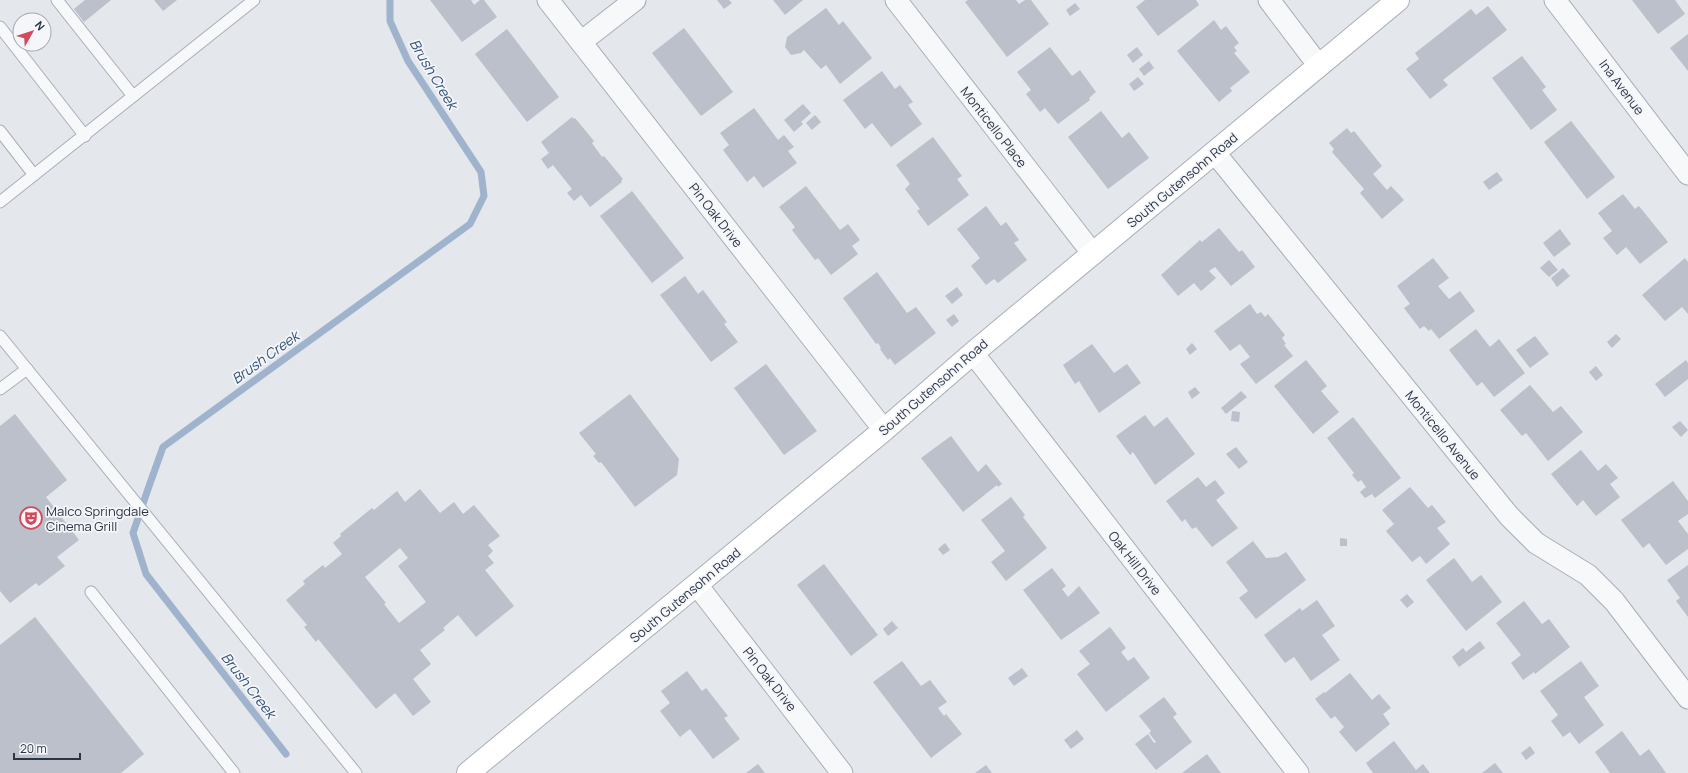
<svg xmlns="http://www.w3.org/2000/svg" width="1688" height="773" font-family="Manrope,sans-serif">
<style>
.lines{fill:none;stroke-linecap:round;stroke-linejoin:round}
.stream{stroke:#9fb4cc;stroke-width:7}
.building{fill:#bbc0ca;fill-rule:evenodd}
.lane-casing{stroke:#a9aeb7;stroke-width:13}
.street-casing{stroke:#a9aeb7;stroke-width:23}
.secondary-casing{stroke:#a9aeb7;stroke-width:24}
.lane{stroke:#f7f8fa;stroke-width:11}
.street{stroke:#f7f8fa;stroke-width:21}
.secondary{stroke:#fff;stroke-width:22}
.labels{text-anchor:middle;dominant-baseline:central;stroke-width:3.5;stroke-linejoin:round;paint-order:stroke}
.street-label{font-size:13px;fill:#2b3445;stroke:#f4f6f9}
.poi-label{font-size:13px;fill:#2b3445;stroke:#f4f6f9;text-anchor:start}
.water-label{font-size:14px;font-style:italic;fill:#34527a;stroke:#f4f6f9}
</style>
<rect width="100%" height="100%" fill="#e4e7ec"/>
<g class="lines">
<!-- stream -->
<path class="stream" d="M286 754 146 574 133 533 148 489 163 447 470 224 484 196 481 172 408 61 390 21V0"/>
</g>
<!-- building -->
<g class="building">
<path d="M85 0H111L84 22 74 9Z"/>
<path d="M154 0H177L163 11Z"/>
<path d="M430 0H471L474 5 480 0H484L497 17 462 42Z"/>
<path d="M717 0H729L732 3 724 9Z"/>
<path d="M773 0H803L785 15Z"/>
<path d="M968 0H1016L1019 4 1025 0H1031L1049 24 1007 57 965 2Z"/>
<path d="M1145 0H1196L1199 5 1158 36 1136 7Z"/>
<path d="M1632 0H1675L1685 14 1658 34Z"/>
<path d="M1075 3 1080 9 1070 16 1066 10Z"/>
<path d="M1488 6 1507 30 1443 80 1448 85 1430 99 1406 69 1419 59 1415 53 1471 9 1476 15Z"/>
<path d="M826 8 839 25 843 21 872 58 840 84 826 65 821 69 804 50 801 53 791 55 785 47 787 37Z"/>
<path d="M1214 20 1221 30 1226 26 1239 43 1234 47 1237 51 1234 53 1250 72 1230 88 1232 91 1219 102 1177 51Z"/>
<path d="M684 28 733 92 701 116 652 53Z"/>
<path d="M507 29 559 97 527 122 475 54Z"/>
<path d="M1688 34V71L1670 48Z"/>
<path d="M1050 47 1072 76 1080 70 1096 92 1089 98 1090 100 1058 124 1045 108 1040 112 1026 94 1031 90 1017 72Z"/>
<path d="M1137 47 1143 55 1133 63 1127 55Z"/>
<path d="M1522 56 1546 87 1542 90 1557 110 1531 130 1492 78Z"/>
<path d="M1149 61 1154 68 1144 76 1139 69Z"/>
<path d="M882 71 895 89 900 85 913 102 908 105 922 124 891 147 872 123 865 129 843 100Z"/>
<path d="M1138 77 1144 84 1134 91 1129 84Z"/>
<path d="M803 104 811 113 801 122 803 124 794 132 784 120Z"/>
<path d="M754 108 778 140 784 135 794 147 788 151 797 163 763 188 754 176 747 182 723 150 729 145 720 133Z"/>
<path d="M1101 111 1122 138 1129 132 1149 158 1108 189 1068 137Z"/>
<path d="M815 115 821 122 812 130 806 123Z"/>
<path d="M572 117 574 119 575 118 594 141 592 143 602 157 604 156 623 179 621 181 622 182 590 207 581 195 574 201 567 193 572 189 553 165 548 169 541 159 549 153 541 142Z"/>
<path d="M1571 121 1615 177 1587 199 1544 142Z"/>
<path d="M1347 128 1351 133 1354 131 1382 166 1373 174 1387 190 1391 186 1404 200 1382 219 1360 193 1364 189 1332 152 1334 149 1329 143Z"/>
<path d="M933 137 962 176 957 179 969 195 928 226 917 211 920 209 905 189 910 184 896 165Z"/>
<path d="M1497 172 1503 180 1489 190 1483 182Z"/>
<path d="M806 186 840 230 848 224 860 240 852 246 858 254 831 275 818 258 815 260 792 230 795 227 779 207Z"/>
<path d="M632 191 684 258 652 283 600 216Z"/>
<path d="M1623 194 1635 209 1639 206 1668 242 1640 264 1626 247 1617 255 1603 238 1612 231 1598 213Z"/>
<path d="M986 206 1001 226 1006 222 1019 240 1014 243 1027 260 998 283 994 279 986 285 971 266 980 258 957 229Z"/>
<path d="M1219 228 1239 252 1242 250 1255 267 1231 286 1215 267 1209 271 1216 278 1201 291 1194 283 1178 296 1161 275 1200 240 1202 242Z"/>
<path d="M1560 229 1571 244 1554 257 1543 243Z"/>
<path d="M1433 258 1449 278 1438 286 1449 299 1460 291 1475 311 1439 339 1431 329 1429 331 1424 326 1420 329 1404 308 1410 304 1397 286Z"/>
<path d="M1685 258 1688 262V314L1682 307 1665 321 1642 295Z"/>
<path d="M1549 260 1558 270 1549 277 1540 268Z"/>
<path d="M1563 268 1570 276 1557 287 1551 278Z"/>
<path d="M877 272 907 313 916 307 936 333 895 365 890 358 888 360 880 349 881 348 878 343 876 344 843 298Z"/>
<path d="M685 276 698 294 703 290 727 322 724 324 738 342 711 362 660 295Z"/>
<path d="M957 287 963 295 952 304 945 296Z"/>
<path d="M1250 304 1257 314 1261 312 1265 317 1268 314 1285 335 1282 338 1286 344 1284 345 1293 356 1256 384 1240 364 1250 357 1240 344 1230 351 1214 331Z"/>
<path d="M954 314 959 321 952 327 946 320Z"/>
<path d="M1476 329 1490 347 1499 339 1525 373 1494 397 1482 382 1477 386 1449 350Z"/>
<path d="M1616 334 1621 339 1612 348 1607 342Z"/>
<path d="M1535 336 1549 354 1530 368 1516 350Z"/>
<path d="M1192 343 1197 349 1190 355 1186 349Z"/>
<path d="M1092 344 1114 373 1127 364 1141 383 1099 413 1079 381 1075 384 1063 365Z"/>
<path d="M1306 360 1327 386 1321 391 1339 412 1313 434 1274 386Z"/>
<path d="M1686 360 1688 363V379L1665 397 1655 384Z"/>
<path d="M766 364 817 431 784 455 734 388Z"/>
<path d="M1596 366 1603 375 1596 381 1589 372Z"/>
<path d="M1530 385 1553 412 1561 406 1583 432 1548 461 1526 433 1522 436 1500 410Z"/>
<path d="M1195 387 1200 393 1192 399 1188 392Z"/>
<path d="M1241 391 1247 397 1226 414 1221 408Z"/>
<path d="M630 394 679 459 677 475 635 507 601 462 599 463 593 456 596 454 579 433Z"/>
<path d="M1232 411 1240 412 1239 422 1231 421Z"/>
<path d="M15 414 67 480 46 497 79 540 57 557 65 566 39 586 36 583 10 603 0 591V426Z"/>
<path d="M1145 415 1154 427 1167 417 1195 454 1155 485 1133 452 1130 455 1116 436Z"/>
<path d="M1353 417 1401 478 1375 498 1372 494 1365 498 1360 492 1366 487 1361 480 1358 482 1352 475 1354 473 1327 438Z"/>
<path d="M1680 421 1688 430 1681 437 1672 427Z"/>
<path d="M951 436 978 472 986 464 1002 484 998 487 997 485 963 512 921 458Z"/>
<path d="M1236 447 1248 462 1239 469 1226 454Z"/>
<path d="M1581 450 1598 471 1606 464 1618 478 1610 484 1620 497 1596 516 1583 500 1577 506 1551 474Z"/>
<path d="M1198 477 1206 487 1215 480 1225 493 1216 500 1238 528 1212 547 1196 527 1192 529 1185 519 1182 522 1166 501Z"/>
<path d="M1673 481 1688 501V514L1678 521 1688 534V549L1666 565 1649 543 1643 548 1621 520Z"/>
<path d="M1410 487 1428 508 1432 505 1446 522 1437 528 1450 544 1426 564 1420 556 1412 562 1386 531 1394 524 1382 510Z"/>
<path d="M420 489 440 513 454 502 463 514 474 505 500 536 488 545 493 551 488 556 494 563 485 570 514 606 476 637 458 615 443 628 445 630 420 650 431 664 413 679 431 702 413 716 395 693 376 709 318 639 316 642 304 627 307 625 286 600 305 584 303 581 323 565 325 568 342 554 333 543 341 536 340 534 372 508 374 510 397 491 405 502ZM400 548 408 558 398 566 426 602 399 623 384 604 386 603 365 577Z"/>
<path d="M1011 497 1025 515 1023 517 1047 548 1006 581 991 562 1005 551 981 520Z"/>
<path d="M1340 538 1347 539V546H1340Z"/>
<path d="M1253 541 1266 558 1278 557 1286 552 1306 580 1256 619 1239 598 1248 591 1226 562Z"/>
<path d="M945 543 950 550 943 555 938 549Z"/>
<path d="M1454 558 1472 582 1481 575 1502 602 1466 631 1426 580Z"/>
<path d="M824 564 878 635 851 656 797 585Z"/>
<path d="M1688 565V617L1676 601 1680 598 1667 580Z"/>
<path d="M1052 568 1066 586 1062 589 1068 597 1079 586 1100 613 1061 640 1023 590Z"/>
<path d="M1407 594 1414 602 1407 608 1400 600Z"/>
<path d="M1317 600 1335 626 1322 635 1340 660 1311 681 1294 657 1285 663 1264 635 1300 608 1302 611Z"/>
<path d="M1524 601 1542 624 1549 619 1570 647 1535 674 1534 672 1523 680 1511 663 1521 655 1496 623Z"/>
<path d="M35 617 144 754 121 773H0V645Z"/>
<path d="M892 621 898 628 888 636 883 629Z"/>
<path d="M1110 627 1126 648 1121 652 1128 661 1134 657 1150 678 1106 712 1077 674 1090 664 1079 651Z"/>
<path d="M1480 641 1485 648 1459 667 1452 657 1463 648 1466 652Z"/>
<path d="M902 661 921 686 930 680 947 702 938 708 944 716 946 714 962 734 931 758 873 682Z"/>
<path d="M1581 661 1599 686 1584 697 1604 725 1579 744 1570 732 1563 737 1551 721 1558 715 1540 691Z"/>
<path d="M1022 668 1028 676 1014 686 1008 678Z"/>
<path d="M687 671 702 691 706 688 728 716 724 718 740 739 713 759 690 729 680 737 660 711 670 703 661 691Z"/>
<path d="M1350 673 1372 700 1379 694 1391 708 1383 714 1390 724 1356 752 1339 732 1344 727 1335 716 1331 719 1315 699 1324 692 1325 693Z"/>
<path d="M1164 697 1177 714 1173 717 1192 742 1156 770 1135 744 1148 734 1154 743 1156 742 1149 733 1151 731 1139 716Z"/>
<path d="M1077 730 1084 739 1071 749 1064 740Z"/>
<path d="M1622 731 1640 756 1649 749 1666 773H1610L1595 752Z"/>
<path d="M1394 741 1416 770 1423 764 1430 773H1373L1366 763Z"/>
<path d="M1530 746 1535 753 1526 760 1521 753Z"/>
<path d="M1207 754 1221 773H1182Z"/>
<path d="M1495 763 1503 773H1482Z"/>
<path d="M758 764 765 773H746Z"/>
<path d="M986 765 992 773H975Z"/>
</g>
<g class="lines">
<!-- lane casing -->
<g class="lane-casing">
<g id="lane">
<path d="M57 0 133 96"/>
<path d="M0 27 85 136"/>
<path d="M0 131 34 175"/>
<path d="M0 202 254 0"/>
<path d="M0 336 356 773"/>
<path d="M0 389 27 369"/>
<path d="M91 592 234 773"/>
</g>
</g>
<!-- street casing -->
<g class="street-casing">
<g id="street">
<path d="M548 0 884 430"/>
<path d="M896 0 1093 254"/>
<path d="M1269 0 1319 66"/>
<path d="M1555 0 1688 174"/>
<path d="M581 42 635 0"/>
<path d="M1215 153 1509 516 1536 543 1588 575 1614 601 1688 698"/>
<path d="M973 353 1298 773"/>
<path d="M697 585 842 773"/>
</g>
</g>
<!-- secondary casing -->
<g class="secondary-casing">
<path id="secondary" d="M468 773 884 430 973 353 1398 0"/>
</g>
<!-- lane -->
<use href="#lane" class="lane"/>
<!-- street -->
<use href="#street" class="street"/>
<!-- secondary -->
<use href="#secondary" class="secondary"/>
</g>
<!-- icons -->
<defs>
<g id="theatre-ring" transform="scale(1.15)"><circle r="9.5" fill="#f4f6f9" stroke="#d1495b" stroke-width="1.5"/><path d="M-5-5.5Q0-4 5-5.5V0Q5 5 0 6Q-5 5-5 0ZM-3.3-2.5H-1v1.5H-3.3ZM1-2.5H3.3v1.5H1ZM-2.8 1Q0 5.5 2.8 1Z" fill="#d1495b"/></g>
</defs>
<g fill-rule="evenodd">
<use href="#theatre-ring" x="31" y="518"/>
</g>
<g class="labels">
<!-- street labels -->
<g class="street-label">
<text transform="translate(1622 87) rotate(53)">Ina Avenue</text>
<text transform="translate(994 127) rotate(52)">Monticello Place</text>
<text transform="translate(1182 180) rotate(-40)">South Gutensohn Road</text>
<text transform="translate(716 215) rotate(52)">Pin Oak Drive</text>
<text transform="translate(933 387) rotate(-41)">South Gutensohn Road</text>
<text transform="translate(1443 435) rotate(51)">Monticello Avenue</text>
<text transform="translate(1135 563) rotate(52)">Oak Hill Drive</text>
<text transform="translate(685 595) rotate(-40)">South Gutensohn Road</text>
<text transform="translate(770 679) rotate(52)">Pin Oak Drive</text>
</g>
<!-- poi labels -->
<g class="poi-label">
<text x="46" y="511">Malco Springdale<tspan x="46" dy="15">Cinema Grill</tspan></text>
</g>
<!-- water labels -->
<g class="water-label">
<text transform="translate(434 74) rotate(59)">Brush Creek</text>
<text transform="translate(265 357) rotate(-36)">Brush Creek</text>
<text transform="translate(249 685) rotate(52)">Brush Creek</text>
</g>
</g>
<!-- north arrow -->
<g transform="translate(32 32) rotate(51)"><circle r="19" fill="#f4f6f9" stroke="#a4a8b1"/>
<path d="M0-3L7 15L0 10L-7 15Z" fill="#d1495b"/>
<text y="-6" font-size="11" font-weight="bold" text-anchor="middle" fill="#2b3445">N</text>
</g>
<!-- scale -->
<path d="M14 753v6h66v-6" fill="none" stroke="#2b3445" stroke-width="2"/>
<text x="20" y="753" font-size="12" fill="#2b3445" stroke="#f4f6f9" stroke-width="3" paint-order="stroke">20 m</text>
</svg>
